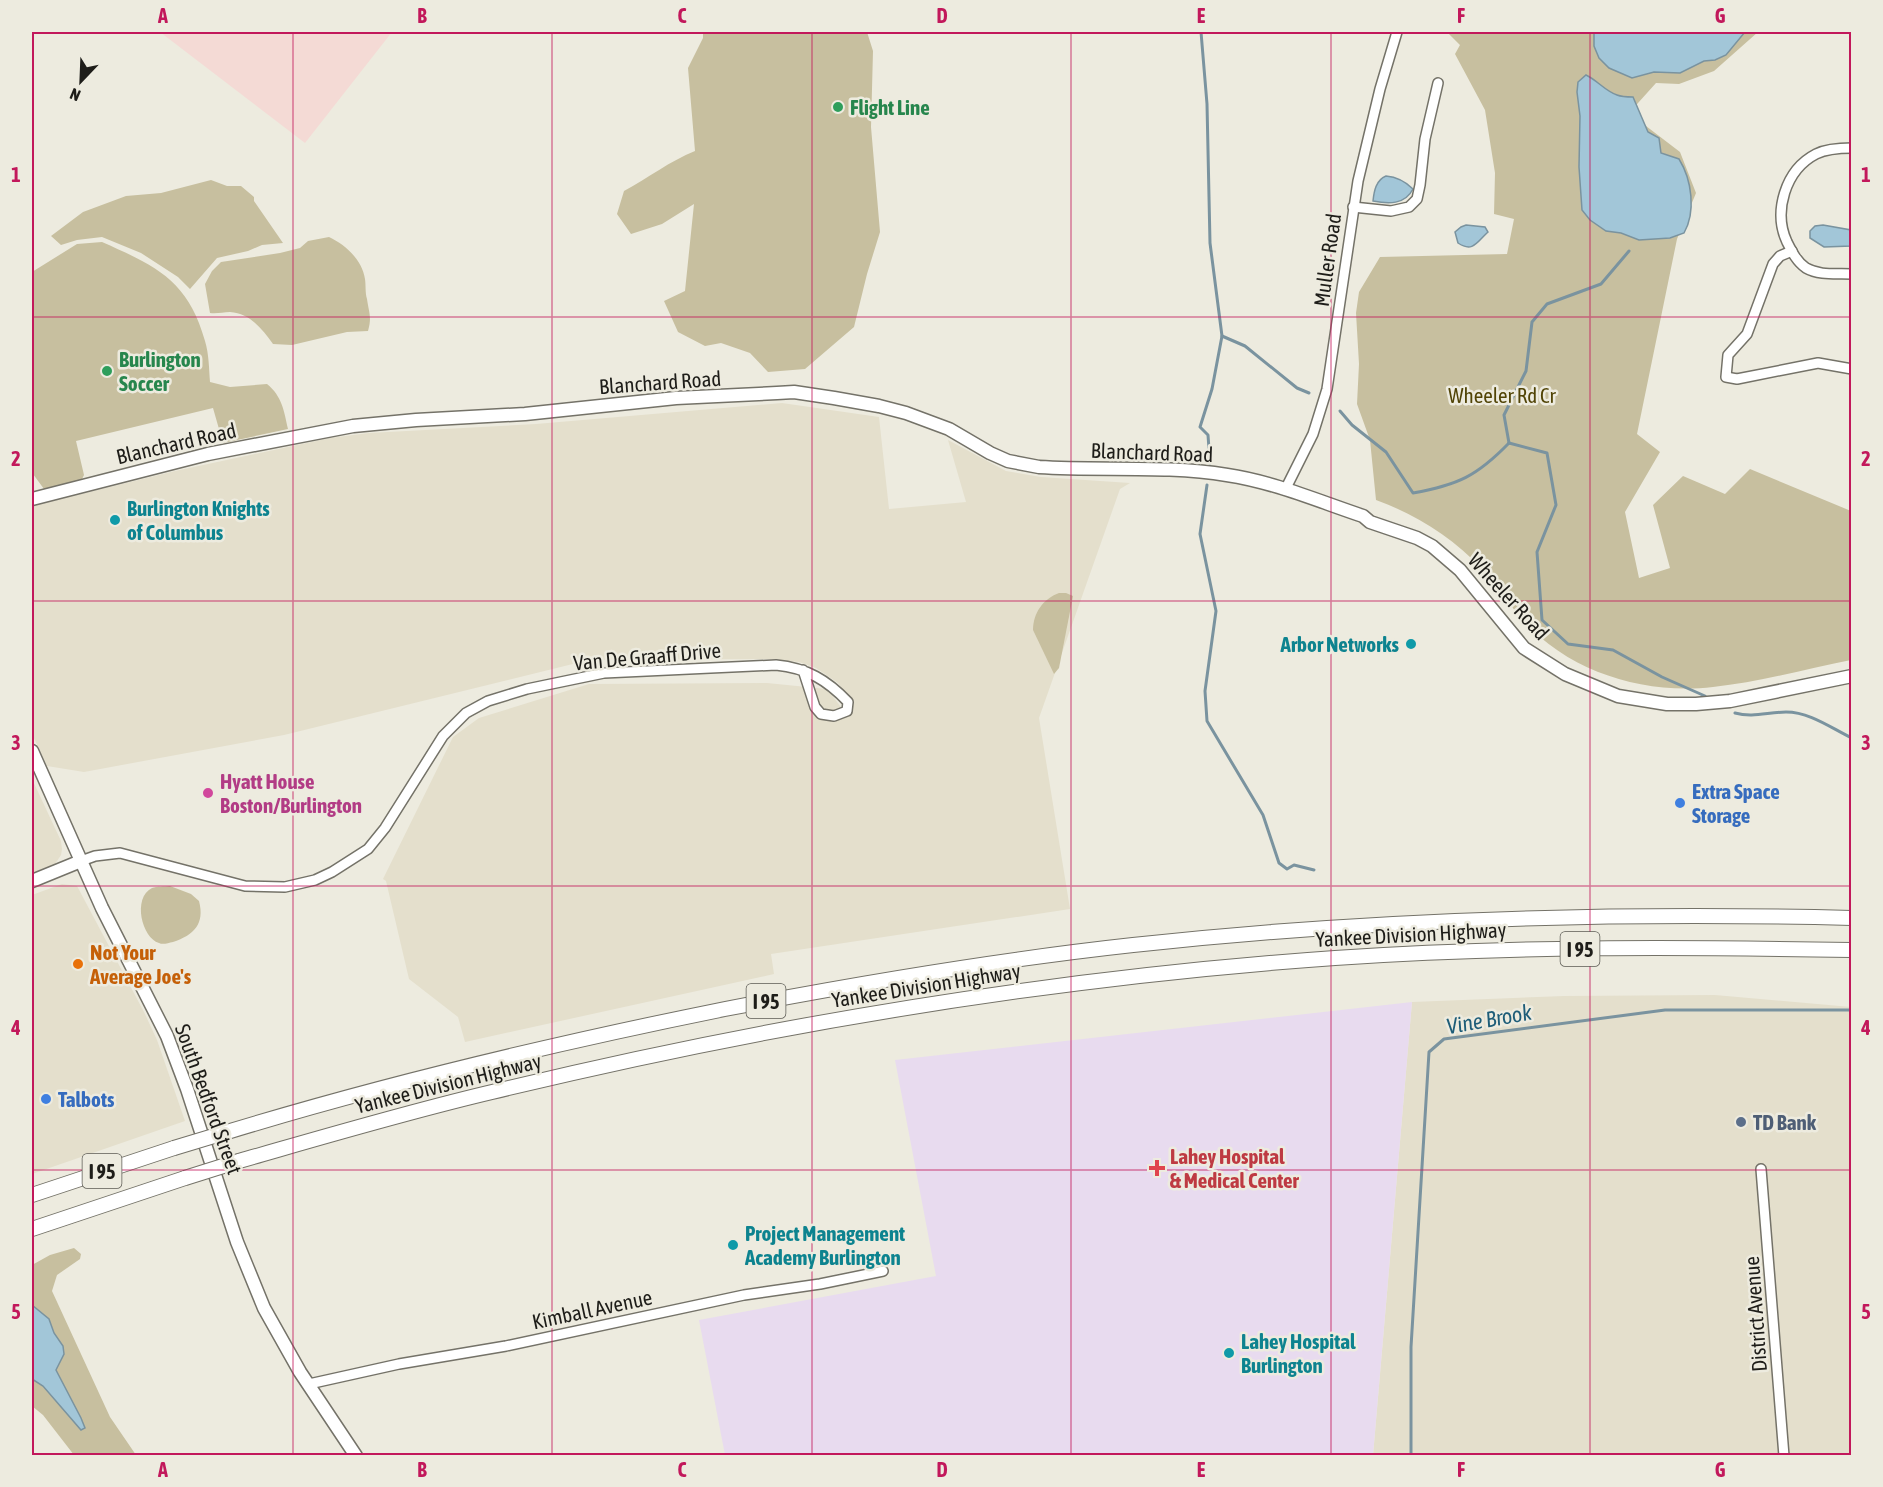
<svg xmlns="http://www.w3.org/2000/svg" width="1883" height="1487" font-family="'Asap Condensed',sans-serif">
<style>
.built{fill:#e4dfcc}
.education{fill:#f4dad5}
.medical{fill:#e8dbef}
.green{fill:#c7bf9f}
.water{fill:#a2c6d8;stroke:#7a939f;stroke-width:1.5}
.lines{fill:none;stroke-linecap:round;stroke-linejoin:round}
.stream{stroke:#7a939f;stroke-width:3}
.minor-casing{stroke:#747268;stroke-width:12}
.major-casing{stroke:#747268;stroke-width:15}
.highway-casing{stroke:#747268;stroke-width:16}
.minor{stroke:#fff;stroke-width:9}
.major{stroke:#fff;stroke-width:12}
.highway{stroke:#fff;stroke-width:14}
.highway-bridge-casing{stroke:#747268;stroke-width:16;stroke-linecap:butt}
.highway-bridge{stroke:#fff;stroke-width:14}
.grid{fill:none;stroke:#c2185b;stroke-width:1.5;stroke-opacity:0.55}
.leisure-dot{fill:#2e9e5b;stroke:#edebdf;stroke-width:2}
.culture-dot{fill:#0f9aa8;stroke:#edebdf;stroke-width:2}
.hotel-dot{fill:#d1479c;stroke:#edebdf;stroke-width:2}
.shop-dot{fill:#3f7fe0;stroke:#edebdf;stroke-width:2}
.food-dot{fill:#e8710a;stroke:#edebdf;stroke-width:2}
.service-dot{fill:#5c6f8a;stroke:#edebdf;stroke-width:2}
.health-dot{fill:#e0444e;stroke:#edebdf;stroke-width:2}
.labels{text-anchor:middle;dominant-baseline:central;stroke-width:5;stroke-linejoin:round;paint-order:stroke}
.shield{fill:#edebdf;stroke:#5c5b54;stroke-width:1.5}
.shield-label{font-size:20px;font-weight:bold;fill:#1e1d19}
.leisure-label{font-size:21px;font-weight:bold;fill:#27864d;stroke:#edebdf;text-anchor:start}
.street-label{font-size:21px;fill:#1e1d19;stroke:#edebdf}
.park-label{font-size:21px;fill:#514406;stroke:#edebdf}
.culture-label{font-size:21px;font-weight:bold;fill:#0d838f;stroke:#edebdf;text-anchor:start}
.hotel-label{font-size:21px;font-weight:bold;fill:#b23c85;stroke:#edebdf;text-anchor:start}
.shop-label{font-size:21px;font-weight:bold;fill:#366cbe;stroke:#edebdf;text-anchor:start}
.food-label{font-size:21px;font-weight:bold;fill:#c56008;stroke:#edebdf;text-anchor:start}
.service-label{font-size:21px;font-weight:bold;fill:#4e5e75;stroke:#edebdf;text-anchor:start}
.health-label{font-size:21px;font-weight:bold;fill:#be3a42;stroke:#edebdf;text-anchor:start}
.water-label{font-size:22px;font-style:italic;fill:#1e5d78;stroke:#edebdf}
.neatline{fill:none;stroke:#c2185b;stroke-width:2}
.grid-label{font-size:20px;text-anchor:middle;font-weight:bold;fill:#c2185b}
</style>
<rect width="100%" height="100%" fill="#edebdf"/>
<!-- built -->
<g class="built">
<path d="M782 403 879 417 889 509 966 502 948 440 1006 471 1041 477 1130 483 1120 489 1039 718 1070 909 771 954 774 974 465 1042 458 1017 409 979 386 881 383 879 453 737 479 718 589 684 767 683 827 689 841 707 853 705 838 683 816 668 799 662 769 659 589 660 284 735 84 772 47 766 32 734V506L175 471 330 438 369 433 536 424Z"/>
<path d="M32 779 61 841 62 849 61 855 55 864 32 873Z"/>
<path d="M62 884 77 886 144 1012 157 1040 185 1121 32 1174V895Z"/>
<path d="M1715 995 1851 1007V1455L1373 1456 1412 1002 1564 996Z"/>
</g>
<!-- education -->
<path class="education" d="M160 32H392L305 143Z"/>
<!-- medical -->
<path class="medical" d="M1412 1002 1373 1455H725L699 1320 936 1276 895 1060Z"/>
<!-- green -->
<g class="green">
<path d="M703 32H867L873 51 871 127 880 232 867 274 854 327 805 369 768 372 750 353 721 343 705 346 678 332 664 301 685 291 694 204 662 224 631 234 617 214 624 191C648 178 670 161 695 151L688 68 703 38Z"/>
<path d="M1447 32H1758L1714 71 1679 84 1656 83 1629 113 1680 152 1696 193 1677 239 1637 434 1660 452 1625 512 1639 578 1670 568 1653 505 1683 476 1725 494 1750 469 1851 511V660C1806 669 1759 682 1713 687 1644 695 1568 672 1522 619 1508 603 1497 585 1482 569 1452 537 1417 515 1376 500L1370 440 1357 404 1359 364 1356 313 1359 292 1380 257 1507 254 1514 219 1494 214 1495 173 1485 110 1455 54 1460 45Z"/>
<path d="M211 180 227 186H241L254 197V201L283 243 262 245 248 251 217 258 190 289 178 277 141 253 102 237 77 240 61 245 51 236 83 212 126 196 161 193Z"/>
<path d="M329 237C346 245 362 260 365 279 366 286 365 292 367 299 369 313 372 317 368 331L347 332 292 345 273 344C262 329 250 313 230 312 223 312 217 314 210 313L205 284 212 271 221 262 280 253 300 248 308 241Z"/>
<path d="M102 242C156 266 188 280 205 341 209 354 209 369 210 382L230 387 267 384C282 396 284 411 288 429L223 443 213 408 76 441 84 475 81 481 44 489 33 474 32 464V272L77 244Z"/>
<path d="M1059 593H1066L1073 596 1059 668 1054 674 1033 630C1033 613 1043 599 1059 593Z"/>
<path d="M170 886 191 894 199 901C205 924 194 935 173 942 168 943 163 945 159 943 142 938 132 898 152 888 157 886 164 887 170 886Z"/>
<path d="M74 1248 81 1254 80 1259 57 1275 52 1291 110 1417 136 1455H74L43 1415 32 1406V1265L50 1255Z"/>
</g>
<!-- water -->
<g class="water">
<path d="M1594 32H1745L1726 55 1715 60 1704 61 1680 73 1654 72 1632 78 1609 68 1599 58 1594 46Z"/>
<path d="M1586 75C1597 80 1605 91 1617 95 1622 97 1628 97 1633 97L1648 132 1659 138 1661 153 1679 159C1692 180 1696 212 1684 233L1670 238 1639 240 1621 233 1606 231 1590 220 1582 210 1579 167 1580 116 1577 92 1578 82Z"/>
<path d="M1386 176C1397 177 1405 181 1413 189 1405 205 1388 204 1373 201 1374 191 1376 180 1386 176Z"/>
<path d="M1466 225 1485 227 1488 232C1477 242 1473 253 1458 243L1455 232 1461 227Z"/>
<path d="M1823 225 1851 230V246L1824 247 1810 238V231L1815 226Z"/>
<path d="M32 1305 49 1319 54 1333 63 1346 64 1354 56 1370 81 1418 85 1428 81 1430 43 1386 32 1379Z"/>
</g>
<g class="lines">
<!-- stream -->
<g class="stream">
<path d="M1201 32 1207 104 1210 243 1222 336 1212 389 1200 427 1208 435 1210 463"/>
<path d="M1222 336 1245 346 1297 388 1309 393"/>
<path d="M1340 411 1352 425 1386 452 1413 493C1458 485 1477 476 1509 443"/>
<path d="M1509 443 1547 453 1556 505 1537 552 1542 620 1568 644 1613 650 1662 677 1705 696"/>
<path d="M1509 443 1504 415 1526 371 1532 322 1547 304 1601 284 1629 251"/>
<path d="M1207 485 1200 534 1216 611 1205 691 1207 721 1263 815 1279 863 1287 869 1294 865 1314 870"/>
<path d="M1735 713C1753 718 1768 712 1786 712 1810 712 1831 728 1852 738"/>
<path d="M1411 1456V1347L1429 1052 1444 1039 1665 1010H1852"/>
</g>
<!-- minor casing -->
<g class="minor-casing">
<g id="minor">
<path d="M1852 148C1840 148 1826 149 1816 154 1785 170 1773 212 1787 242 1792 252 1797 262 1806 268 1820 276 1837 273 1852 274"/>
<path d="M1353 207 1391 211 1409 207 1417 199 1420 185 1425 139 1438 83"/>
<path d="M1792 251 1780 256 1773 264 1747 334 1728 355 1726 377 1737 379 1818 363 1852 369"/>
<path d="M1285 490 1313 434 1327 389 1358 181 1380 89 1397 32"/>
<path d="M81 861 95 856 120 853 245 886 285 887 315 880 332 872 368 849 385 828 443 736 466 713 488 701 527 689 604 673 776 665C807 668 827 680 848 702L847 711 834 716 821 714 815 707 803 670"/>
<path d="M1761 1169 1784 1456"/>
<path d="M309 1384 399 1364 506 1346 744 1295 820 1284 883 1271"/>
</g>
</g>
<!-- major casing -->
<g class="major-casing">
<g id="major">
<path d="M32 499 208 454 353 426 416 420 525 414 676 398 777 393 794 392 834 398 879 406 906 413 949 429 990 453 1008 461 1039 467C1101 471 1166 465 1227 475 1274 482 1318 501 1363 516L1370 522 1417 538 1432 546 1460 570 1524 648 1565 674 1618 696 1667 704H1696L1730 701 1852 676"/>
<path d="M32 751 102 908 167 1036 187 1089 237 1242 264 1308 300 1372 356 1456"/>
<path d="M32 881 81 861"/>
</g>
</g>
<!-- highway casing -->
<g class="highway-casing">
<g id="highway">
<path d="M227 1132C391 1082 557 1043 725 1009 860 983 996 960 1133 945 1371 919 1612 912 1852 918"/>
<path d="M239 1161C323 1137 407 1112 492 1092 768 1025 1051 978 1335 958 1507 946 1679 947 1852 950"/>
<path d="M32 1195 174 1148"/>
<path d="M32 1229 185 1178"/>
</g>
</g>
<!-- minor -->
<use href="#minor" class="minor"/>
<!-- major -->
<use href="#major" class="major"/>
<!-- highway -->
<use href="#highway" class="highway"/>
<!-- highway-bridge casing -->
<g class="highway-bridge-casing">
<g id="highway-bridge">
<path d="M174 1148 227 1132"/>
<path d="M185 1178 239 1161"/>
</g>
</g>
<!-- highway-bridge -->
<use href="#highway-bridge" class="highway-bridge"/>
</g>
<!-- grid -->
<path class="grid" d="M293 32V1456M552 32V1456M812 32V1456M1071 32V1456M1331 32V1456M1590 32V1456M32 317H1852M32 601H1852M32 886H1852M32 1170H1852"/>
<!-- markers -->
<g class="leisure-dot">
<circle cx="838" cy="107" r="6"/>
<circle cx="107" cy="371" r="6"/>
</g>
<g class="culture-dot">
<circle cx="115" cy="520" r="6"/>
<circle cx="1411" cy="644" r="6"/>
<circle cx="733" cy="1245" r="6"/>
<circle cx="1229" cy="1353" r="6"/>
</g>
<circle class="hotel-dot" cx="208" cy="793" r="6"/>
<g class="shop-dot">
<circle cx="1680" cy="803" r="6"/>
<circle cx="46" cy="1099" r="6"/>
</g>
<circle class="food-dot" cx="78" cy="964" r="6"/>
<circle class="service-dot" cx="1741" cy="1122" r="6"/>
<path class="health-dot" d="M1154 1159h6v6h6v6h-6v6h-6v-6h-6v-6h6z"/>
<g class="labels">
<!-- shield labels -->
<g class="shield">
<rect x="1560.5" y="932" width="39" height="34" rx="4.5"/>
<rect x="746.5" y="984" width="39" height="34" rx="4.5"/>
<rect x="82.5" y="1154" width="39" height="34" rx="4.5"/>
</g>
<g class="shield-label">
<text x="1580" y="949">I 95</text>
<text x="766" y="1001">I 95</text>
<text x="102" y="1171">I 95</text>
</g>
<!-- leisure labels -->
<g class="leisure-label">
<text x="850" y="107">Flight Line</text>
<text x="119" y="359">Burlington<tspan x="119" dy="24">Soccer</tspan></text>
</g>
<!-- street labels -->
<g class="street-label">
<text transform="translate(1327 260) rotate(-82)">Muller Road</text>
<text transform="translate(660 382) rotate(-4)">Blanchard Road</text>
<text transform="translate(176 443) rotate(-13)">Blanchard Road</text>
<text transform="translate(1152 452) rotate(2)">Blanchard Road</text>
<text transform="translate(1509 596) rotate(48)">Wheeler Road</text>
<text transform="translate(647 656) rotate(-5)">Van De Graaff Drive</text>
<text transform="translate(1411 934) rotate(-3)">Yankee Division Highway</text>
<text transform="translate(926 985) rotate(-9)">Yankee Division Highway</text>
<text transform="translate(448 1083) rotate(-14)">Yankee Division Highway</text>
<text transform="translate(209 1099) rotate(70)">South Bedford Street</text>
<text transform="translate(592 1309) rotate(-12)">Kimball Avenue</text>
<text transform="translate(1755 1314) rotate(-94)">District Avenue</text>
</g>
<!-- park labels -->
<g class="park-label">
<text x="1502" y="395">Wheeler Rd Cr</text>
</g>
<!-- culture labels -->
<g class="culture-label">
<text x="127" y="508">Burlington Knights<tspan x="127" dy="24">of Columbus</tspan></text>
<text x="1399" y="644" text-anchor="end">Arbor Networks</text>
<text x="745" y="1233">Project Management<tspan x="745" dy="24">Academy Burlington</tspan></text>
<text x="1241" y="1341">Lahey Hospital<tspan x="1241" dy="24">Burlington</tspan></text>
</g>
<!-- hotel labels -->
<g class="hotel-label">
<text x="220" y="781">Hyatt House<tspan x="220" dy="24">Boston/Burlington</tspan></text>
</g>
<!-- shop labels -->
<g class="shop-label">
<text x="1692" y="791">Extra Space<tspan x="1692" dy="24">Storage</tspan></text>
<text x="58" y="1099">Talbots</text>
</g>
<!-- food labels -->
<g class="food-label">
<text x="90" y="952">Not Your<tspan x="90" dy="24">Average Joe's</tspan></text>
</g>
<!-- service labels -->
<g class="service-label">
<text x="1753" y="1122">TD Bank</text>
</g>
<!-- health labels -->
<g class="health-label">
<text x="1170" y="1156">Lahey Hospital<tspan x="1170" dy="24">&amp; Medical Center</tspan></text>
</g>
<!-- water labels -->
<g class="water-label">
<text transform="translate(1489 1019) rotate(-10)">Vine Brook</text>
</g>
</g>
<!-- border -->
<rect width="1883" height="1487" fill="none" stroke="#edebdf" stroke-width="66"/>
<!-- north arrow -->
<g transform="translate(81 81) rotate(203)" stroke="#edebdf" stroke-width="4.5" paint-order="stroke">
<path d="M0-4.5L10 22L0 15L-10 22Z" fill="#1e1d19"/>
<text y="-9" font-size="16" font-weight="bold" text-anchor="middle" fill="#1e1d19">N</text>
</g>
<rect x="33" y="33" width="1817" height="1421" class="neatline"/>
<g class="grid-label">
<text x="163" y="23">A</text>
<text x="422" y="23">B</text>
<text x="682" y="23">C</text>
<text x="942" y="23">D</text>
<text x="1201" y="23">E</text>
<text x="1461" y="23">F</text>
<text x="1720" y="23">G</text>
<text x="16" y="182">1</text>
<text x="1866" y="182">1</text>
<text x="16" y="466">2</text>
<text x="1866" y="466">2</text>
<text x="16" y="750">3</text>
<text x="1866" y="750">3</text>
<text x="16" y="1035">4</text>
<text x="1866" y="1035">4</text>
<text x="16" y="1319">5</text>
<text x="1866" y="1319">5</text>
<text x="163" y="1477">A</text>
<text x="422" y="1477">B</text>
<text x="682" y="1477">C</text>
<text x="942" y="1477">D</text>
<text x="1201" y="1477">E</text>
<text x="1461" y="1477">F</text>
<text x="1720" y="1477">G</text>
</g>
</svg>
